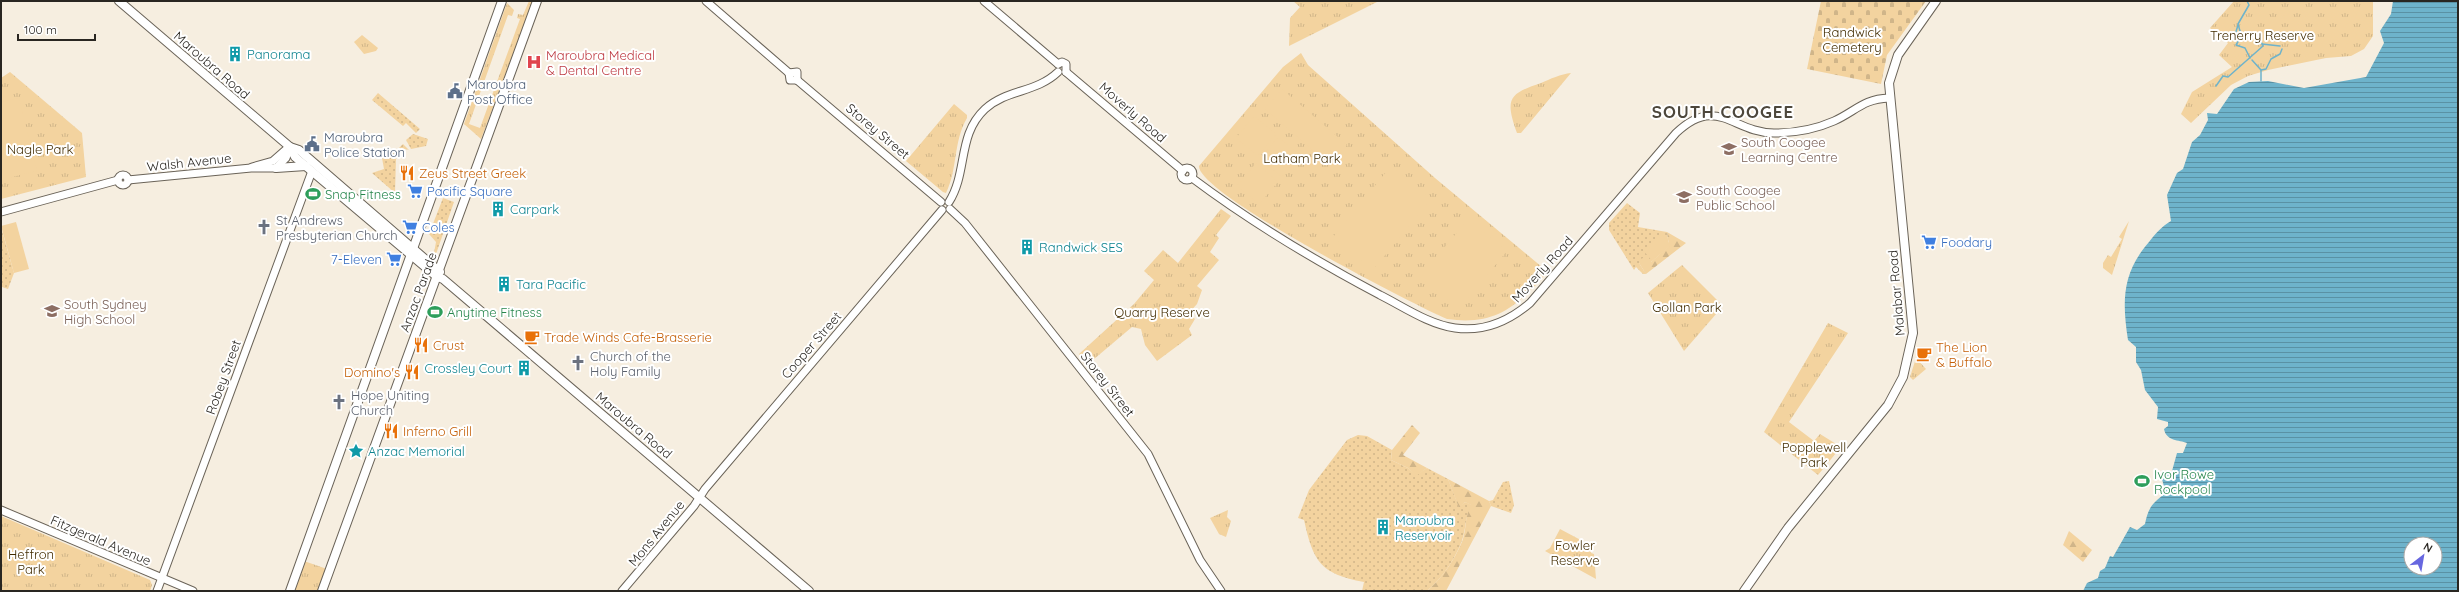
<svg xmlns="http://www.w3.org/2000/svg" width="2459" height="592" font-family="Quicksand,sans-serif">
<style>
.grass{fill:url(#grass-dots)}
.forest{fill:url(#forest-firs)}
.cemetery{fill:url(#cemetery-stones)}
.park{fill:url(#park-tufts)}
.pitch{fill:#f3d39f}
.water{fill:url(#water-rules);fill-rule:evenodd}
.lines{fill:none;stroke-linecap:round;stroke-linejoin:round}
.stream{stroke:#6eb3cb;stroke-width:1.5}
.minor-casing{stroke:#6a6358;stroke-width:9}
.major-casing{stroke:#6a6358;stroke-width:10}
.minor{stroke:#fff;stroke-width:7}
.major{stroke:#fff;stroke-width:8}
.labels{text-anchor:middle;dominant-baseline:central;stroke-width:4;stroke-linejoin:round;paint-order:stroke}
.park-label{font-size:13px;fill:#422c00;stroke:#fff}
.culture-label{font-size:13px;fill:#0d838f;stroke:#fff;text-anchor:start}
.health-label{font-size:13px;fill:#be3a42;stroke:#fff;text-anchor:start}
.street-label{font-size:13px;fill:#292621;stroke:#fff}
.service-label{font-size:13px;fill:#4e5e75;stroke:#fff;text-anchor:start}
.education-label{font-size:13px;fill:#785e54;stroke:#fff;text-anchor:start}
.food-label{font-size:13px;fill:#c56008;stroke:#fff;text-anchor:start}
.shop-label{font-size:13px;fill:#366cbe;stroke:#fff;text-anchor:start}
.leisure-label{font-size:13px;fill:#27864d;stroke:#fff;text-anchor:start}
.worship-label{font-size:13px;fill:#5b616d;stroke:#fff;text-anchor:start}
.district-label{font-size:17px;font-weight:bold;letter-spacing:1px;fill:#4d473c;stroke:#fff}
</style>
<defs>
<pattern id="grass-dots" width="8" height="8" patternUnits="userSpaceOnUse"><rect width="8" height="8" fill="#f3d39f"/><path d="M2 2h.1M6 6h.1" fill="none" stroke="#d0b589" stroke-width="1.8" stroke-linecap="round"/></pattern>
<pattern id="forest-firs" width="22" height="20" patternUnits="userSpaceOnUse"><rect width="22" height="20" fill="#f3d39f"/><path d="M5 1l3.5 6h-7zM16 11l3.5 6h-7z" fill="#d0b589"/></pattern>
<pattern id="cemetery-stones" width="16" height="16" patternUnits="userSpaceOnUse"><rect width="16" height="16" fill="#f3d39f"/><path d="M2 7V4a2 2 0 0 1 4 0v3zM10 15v-3a2 2 0 0 1 4 0v3z" fill="#d0b589"/></pattern>
<pattern id="park-tufts" width="24" height="20" patternUnits="userSpaceOnUse"><rect width="24" height="20" fill="#f3d39f"/><path d="M3 7l-1-3M5 7V3M7 7l1-3M15 17l-1-3M17 17v-4M19 17l1-3" fill="none" stroke="#d0b589"/></pattern>
<pattern id="water-rules" width="6" height="5" patternUnits="userSpaceOnUse"><rect width="6" height="5" fill="#6eb3cb"/><path d="M0 2.5h6" fill="none" stroke="#5a91a4"/></pattern>
</defs>
<rect width="100%" height="100%" fill="#f6eee0"/>
<!-- grass -->
<g class="grass">
<path d="M378 93 420 129 416 133 406 123 403 126 372 100Z"/>
<path d="M413 134 428 139 426 146 411 149 406 140Z"/>
<path d="M403 144 409 150 405 149 396 159 395 193 372 173 384 169 382 158 395 152Z"/>
<path d="M443 198 454 202 436 254 434 253 436 242 429 234Z"/>
<path d="M1627 203 1640 213 1638 227 1667 232 1669 246 1651 262 1639 263 1646 274H1643L1636 267 1634 270 1609 230V223Z"/>
<path d="M1 227 14 273 8 289 2 287 1 288Z"/>
<path d="M1358 435 1367 436 1392 450 1391 460 1408 468 1416 475 1427 468 1448 479 1459 507 1465 502 1472 505C1464 520 1467 523 1463 537 1458 555 1442 579 1427 591H1362L1364 582C1320 574 1313 561 1304 520L1298 518 1309 490 1347 440Z"/>
<path d="M1509 481 1514 505 1511 513 1491 506 1489 501 1493 500 1503 482Z"/>
</g>
<!-- forest -->
<g class="forest">
<path d="M1667 232 1686 243 1646 274 1639 263 1642 258 1651 262 1669 246Z"/>
<path d="M1412 425 1420 433 1403 455 1427 468 1416 476 1408 468 1391 460 1392 450Z"/>
<path d="M1448 479 1489 501 1491 506 1446 591H1427C1442 579 1457 556 1463 539 1467 525 1464 520 1471 505L1465 502 1459 508Z"/>
<path d="M2069 531 2092 550 2083 562 2063 545Z"/>
</g>
<!-- cemetery -->
<path class="cemetery" d="M1821 1H1926L1887 55 1881 84 1807 69Z"/>
<!-- park -->
<g class="park">
<path d="M529 1H533L481 139 464 124 507 3 514 10 512 16 508 15 469 124 480 128 520 19 517 18 518 14 523 15Z"/>
<path d="M1293 1H1379L1289 46 1290 18 1300 7Z"/>
<path d="M2234 1H2373V36L2364 49 2351 56 2326 58 2268 70 2248 76 2231 85 2191 123 2181 114 2192 92 2232 67 2219 55 2228 43 2210 28Z"/>
<path d="M362 35 378 48 376 51 364 54 354 42Z"/>
<path d="M1301 53 1308 65 1435 178 1548 272C1517 306 1496 326 1447 319 1414 305 1198 194 1199 166L1283 67Z"/>
<path d="M10 72 82 133 86 177 1 199V78Z"/>
<path d="M1571 73 1521 133H1517C1505 99 1508 94 1541 83 1550 79 1561 74 1571 73Z"/>
<path d="M954 104 967 115V118C953 142 958 169 946 193L943 192 906 161Z"/>
<path d="M1221 209 1231 216 1216 235 1219 238 1210 252 1219 260 1197 286 1202 290 1197 304 1189 313 1195 319 1189 329 1192 335 1157 361 1145 345 1141 329 1132 327 1087 365 1079 354 1134 304 1154 280 1144 271 1163 250 1178 263Z"/>
<path d="M2129 221 2112 275 2103 268V263L2108 255 2111 257 2122 239 2119 237Z"/>
<path d="M1682 265 1723 306 1684 351 1648 293Z"/>
<path d="M1828 323 1848 333 1789 422 1814 441 1820 434 1841 447 1818 475 1764 432Z"/>
<path d="M1916 358 1926 369 1913 380 1910 377Z"/>
<path d="M1228 510 1227 517 1231 521 1226 537 1219 534 1210 518Z"/>
<path d="M1 516 150 580 152 585 150 591H1Z"/>
<path d="M1560 529 1592 546 1591 553 1594 554 1596 579 1545 551 1550 548Z"/>
<path d="M304 561 327 569 319 591H293Z"/>
</g>
<!-- pitch -->
<g class="pitch">
<path d="M1282 89 1347 145 1330 165 1265 109Z"/>
<path d="M19 98 37 171 8 178 1 184V102Z"/>
<path d="M1254 116 1276 134 1258 156 1236 138Z"/>
<path d="M1278 137 1300 155 1282 177 1260 159Z"/>
<path d="M1256 163 1278 182 1259 204 1237 186Z"/>
<path d="M1391 166 1431 199 1373 270 1333 237Z"/>
<path d="M1468 219 1507 251 1459 309 1420 277Z"/>
<path d="M16 222 29 269 14 273 1 226Z"/>
<path d="M1661 234 1671 245 1652 261 1643 250Z"/>
</g>
<!-- water -->
<path class="water" d="M2393 1H2458V591H2083L2087 583 2098 578 2100 571 2105 568 2110 556 2113 557 2130 527 2137 530 2145 524C2148 508 2153 502 2166 493L2161 476 2164 472 2172 471 2177 453H2183L2187 443C2179 440 2166 441 2164 429L2168 426V422L2157 419 2158 407 2145 390 2141 370 2136 362V347L2128 340C2122 301 2122 273 2149 242 2156 233 2161 227 2171 221L2167 195 2177 173 2183 169 2192 142 2200 135 2208 120 2207 113 2217 114 2234 89 2249 82 2268 81 2304 88 2366 77 2384 43 2380 31 2391 14ZM2411 544H2435V568H2411Z"/>
<g class="lines">
<!-- stream -->
<g class="stream">
<path d="M2238 25 2235 35 2239 40 2236 45 2245 48 2250 58"/>
<path d="M2262 44 2280 46"/>
<path d="M2252 60 2261 70V81"/>
<path d="M2261 70 2266 69 2271 59 2280 54 2282 49"/>
<path d="M2216 86 2223 76 2228 77 2263 46 2260 39 2255 35 2247 38 2240 31 2238 24 2249 5 2247 1"/>
</g>
<!-- minor casing -->
<g class="minor-casing">
<g id="minor">
<path d="M706 1 789 73"/>
<path d="M984 1 1058 64"/>
<path d="M1058 64 1062 62 1066 64V72"/>
<path d="M1066 72 1183 171"/>
<path d="M789 73 797 72V80"/>
<path d="M789 73 790 80H797"/>
<path d="M797 80 941 202"/>
<path d="M252 167 273 161 289 147"/>
<circle cx="1187" cy="174" r="6"/>
<circle cx="123" cy="180" r="5"/>
<path d="M1192 178C1252 223 1314 260 1380 295 1404 307 1428 324 1455 328 1483 332 1509 321 1530 303L1676 133C1717 94 1733 133 1774 133 1793 133 1816 129 1834 121 1856 111 1863 99 1889 98"/>
<path d="M128 180 251 168H276L286 158 290 147"/>
<path d="M949 202C968 172 957 135 985 109 1007 89 1036 93 1058 72"/>
<path d="M950 209 965 223 1148 454 1200 560 1221 591"/>
<path d="M1 212 118 180"/>
<path d="M1 510 193 591"/>
<path d="M157 591 312 171"/>
<path d="M622 591 694 506 705 489 942 210"/>
</g>
</g>
<!-- major casing -->
<g class="major-casing">
<g id="major">
<path d="M119 1 290 147 295 157 436 276 443 279 809 591"/>
<path d="M290 147 299 150 440 272"/>
<path d="M276 168 306 166"/>
<path d="M290 591 502 1"/>
<path d="M322 591 537 1"/>
<path d="M1744 591 1788 528 1888 405 1903 377 1913 333 1889 83 1898 55 1936 1"/>
</g>
</g>
<!-- minor -->
<use href="#minor" class="minor"/>
<!-- major -->
<use href="#major" class="major"/>
</g>
<!-- icons -->
<defs>
<g id="building-bare" transform="scale(1.2)"><path d="M-4-6H4V6H1V3H-1V6H-4ZM-2.5-4.3h1.7v1.8h-1.7ZM.8-4.3h1.7v1.8H.8ZM-2.5-1h1.7V.8h-1.7ZM.8-1h1.7V.8H.8Z" fill="#0f9aa8" stroke="#fff" stroke-width="2.5" paint-order="stroke"/></g>
<g id="hospital-bare" transform="scale(1.2)"><path d="M-5-5h3v3.5h4V-5h3V5h-3V1.5h-4V5h-3Z" fill="#e0444e" stroke="#fff" stroke-width="2.5" paint-order="stroke"/></g>
<g id="civic-bare" transform="scale(1.2)"><path d="M-.6-6.5H3V-4.5H.6V-3L4-1V1h2V6H-6V1h2V-1L-.6-3ZM-1.2 2.5V6h2.4V2.5Z" fill="#5c6f8a" stroke="#fff" stroke-width="2.5" paint-order="stroke"/></g>
<g id="school-bare" transform="scale(1.2)"><path d="M0-5L7-2L0 1L-7-2ZM-4 1L0 2.5L4 1V4Q0 6-4 4Z" fill="#8d6e63" stroke="#fff" stroke-width="2.5" paint-order="stroke"/></g>
<g id="restaurant-bare" transform="scale(1.2)"><path d="M-5-6h1v4h1v-4h1v4h1v-4h1v5L-1.5 .5V6h-2V.5L-5-1ZM5-6V6H3V1.5H1.5Q1.5-4 5-6Z" fill="#e8710a" stroke="#fff" stroke-width="2.5" paint-order="stroke"/></g>
<g id="supermarket-bare" transform="scale(1.2)"><path d="M-6-5.5h2.5l.6 2H6L4.5 2H-2.5L-4.4-4H-6ZM-1.5 3.2a1.3 1.3 0 1 0 .1 0ZM3 3.2a1.3 1.3 0 1 0 .1 0Z" fill="#3f7fe0" stroke="#fff" stroke-width="2.5" paint-order="stroke"/></g>
<g id="stadium-bare" transform="scale(1.2)"><path d="M0-5a6.5 5 0 1 0 0 10a6.5 5 0 1 0 0-10ZM-3.5-1.8h7v3.6h-7Z" fill="#2e9e5b" stroke="#fff" stroke-width="2.5" paint-order="stroke"/></g>
<g id="church-bare" transform="scale(1.2)"><path d="M-1.2-6h2.4v3.5h3.3v2.4h-3.3V6h-2.4V-.1h-3.3v-2.4h3.3Z" fill="#6b7280" stroke="#fff" stroke-width="2.5" paint-order="stroke"/></g>
<g id="cafe-bare" transform="scale(1.2)"><path d="M-5.5-4.5H6V0H3Q3 3.5 0 3.5H-2.5Q-5.5 3.5-5.5 0ZM3-3.2v2h1.7v-2ZM-6 4.5H4V6H-6Z" fill="#e8710a" stroke="#fff" stroke-width="2.5" paint-order="stroke"/></g>
<g id="sight-bare" transform="scale(1.2)"><path d="M0-6L1.8-2.2L6-1.7L2.9 1.2L3.7 5.4L0 3.3L-3.7 5.4L-2.9 1.2L-6-1.7L-1.8-2.2Z" fill="#0f9aa8" stroke="#fff" stroke-width="2.5" paint-order="stroke"/></g>
</defs>
<g fill-rule="evenodd">
<use href="#building-bare" x="235" y="54"/>
<use href="#hospital-bare" x="534" y="62"/>
<use href="#civic-bare" x="455" y="91"/>
<use href="#civic-bare" x="312" y="144"/>
<use href="#school-bare" x="1729" y="149"/>
<use href="#restaurant-bare" x="407" y="173"/>
<use href="#supermarket-bare" x="415" y="191"/>
<use href="#stadium-bare" x="313" y="194"/>
<use href="#school-bare" x="1684" y="197"/>
<use href="#building-bare" x="498" y="209"/>
<use href="#church-bare" x="264" y="227"/>
<use href="#supermarket-bare" x="410" y="227"/>
<use href="#supermarket-bare" x="1929" y="242"/>
<use href="#building-bare" x="1027" y="247"/>
<use href="#supermarket-bare" x="394" y="259"/>
<use href="#building-bare" x="504" y="284"/>
<use href="#school-bare" x="52" y="311"/>
<use href="#stadium-bare" x="435" y="312"/>
<use href="#cafe-bare" x="532" y="337"/>
<use href="#restaurant-bare" x="421" y="345"/>
<use href="#cafe-bare" x="1924" y="354"/>
<use href="#church-bare" x="578" y="363"/>
<use href="#building-bare" x="524" y="368"/>
<use href="#restaurant-bare" x="412" y="372"/>
<use href="#church-bare" x="339" y="402"/>
<use href="#restaurant-bare" x="391" y="431"/>
<use href="#sight-bare" x="356" y="451"/>
<use href="#stadium-bare" x="2142" y="481"/>
<use href="#building-bare" x="1383" y="527"/>
</g>
<g class="labels">
<!-- park labels -->
<g class="park-label">
<text x="1852" y="32">Randwick<tspan x="1852" dy="15">Cemetery</tspan></text>
<text x="2262" y="35">Trenerry Reserve</text>
<text x="40" y="149">Nagle Park</text>
<text x="1302" y="158">Latham Park</text>
<text x="1687" y="307">Gollan Park</text>
<text x="1162" y="312">Quarry Reserve</text>
<text x="1814" y="447">Popplewell<tspan x="1814" dy="15">Park</tspan></text>
<text x="1575" y="545">Fowler<tspan x="1575" dy="15">Reserve</tspan></text>
<text x="31" y="554">Heffron<tspan x="31" dy="15">Park</tspan></text>
</g>
<!-- culture labels -->
<g class="culture-label">
<text x="247" y="54">Panorama</text>
<text x="510" y="209">Carpark</text>
<text x="1039" y="247">Randwick SES</text>
<text x="516" y="284">Tara Pacific</text>
<text x="512" y="368" text-anchor="end">Crossley Court</text>
<text x="368" y="451">Anzac Memorial</text>
<text x="1395" y="520">Maroubra<tspan x="1395" dy="15">Reservoir</tspan></text>
</g>
<!-- health labels -->
<g class="health-label">
<text x="546" y="55">Maroubra Medical<tspan x="546" dy="15">&amp; Dental Centre</tspan></text>
</g>
<!-- street labels -->
<g class="street-label">
<text transform="translate(212 65) rotate(41)">Maroubra Road</text>
<text transform="translate(1133 112) rotate(41)">Moverly Road</text>
<text transform="translate(878 131) rotate(40)">Storey Street</text>
<text transform="translate(189 162) rotate(-6)">Walsh Avenue</text>
<text transform="translate(1542 269) rotate(-48)">Moverly Road</text>
<text transform="translate(418 292) rotate(-70)">Anzac Parade</text>
<text transform="translate(1896 293) rotate(-95)">Malabar Road</text>
<text transform="translate(811 345) rotate(-49)">Cooper Street</text>
<text transform="translate(223 377) rotate(-70)">Robey Street</text>
<text transform="translate(1108 384) rotate(52)">Storey Street</text>
<text transform="translate(634 425) rotate(40)">Maroubra Road</text>
<text transform="translate(656 533) rotate(-51)">Mons Avenue</text>
<text transform="translate(101 540) rotate(23)">Fitzgerald Avenue</text>
</g>
<!-- service labels -->
<g class="service-label">
<text x="467" y="84">Maroubra<tspan x="467" dy="15">Post Office</tspan></text>
<text x="324" y="137">Maroubra<tspan x="324" dy="15">Police Station</tspan></text>
</g>
<!-- education labels -->
<g class="education-label">
<text x="1741" y="142">South Coogee<tspan x="1741" dy="15">Learning Centre</tspan></text>
<text x="1696" y="190">South Coogee<tspan x="1696" dy="15">Public School</tspan></text>
<text x="64" y="304">South Sydney<tspan x="64" dy="15">High School</tspan></text>
</g>
<!-- food labels -->
<g class="food-label">
<text x="419" y="173">Zeus Street Greek</text>
<text x="544" y="337">Trade Winds Cafe-Brasserie</text>
<text x="433" y="345">Crust</text>
<text x="1936" y="347">The Lion<tspan x="1936" dy="15">&amp; Buffalo</tspan></text>
<text x="400" y="372" text-anchor="end">Domino's</text>
<text x="403" y="431">Inferno Grill</text>
</g>
<!-- shop labels -->
<g class="shop-label">
<text x="427" y="191">Pacific Square</text>
<text x="422" y="227">Coles</text>
<text x="1941" y="242">Foodary</text>
<text x="382" y="259" text-anchor="end">7-Eleven</text>
</g>
<!-- leisure labels -->
<g class="leisure-label">
<text x="325" y="194">Snap Fitness</text>
<text x="447" y="312">Anytime Fitness</text>
<text x="2154" y="474">Ivor Rowe<tspan x="2154" dy="15">Rockpool</tspan></text>
</g>
<!-- worship labels -->
<g class="worship-label">
<text x="276" y="220">St Andrews<tspan x="276" dy="15">Presbyterian Church</tspan></text>
<text x="590" y="356">Church of the<tspan x="590" dy="15">Holy Family</tspan></text>
<text x="351" y="395">Hope Uniting<tspan x="351" dy="15">Church</tspan></text>
</g>
<!-- district labels -->
<g class="district-label">
<text x="1723" y="111">SOUTH COOGEE</text>
</g>
</g>
<!-- border -->
<rect width="2459" height="592" fill="none" stroke="#292621" stroke-width="4"/>
<!-- north arrow -->
<g transform="translate(2423 556) rotate(31)"><circle r="19" fill="#ffffff" stroke="#a9a8a6"/>
<path d="M0-3L7 15L0 10L-7 15Z" fill="#6767e0"/>
<text y="-6" font-size="11" font-weight="bold" text-anchor="middle" fill="#292621">N</text>
</g>
<!-- scale -->
<path d="M18 34v6h77v-6" fill="none" stroke="#292621" stroke-width="2"/>
<text x="24" y="34" font-size="12" fill="#292621" stroke="#ffffff" stroke-width="3" paint-order="stroke">100 m</text>
</svg>
